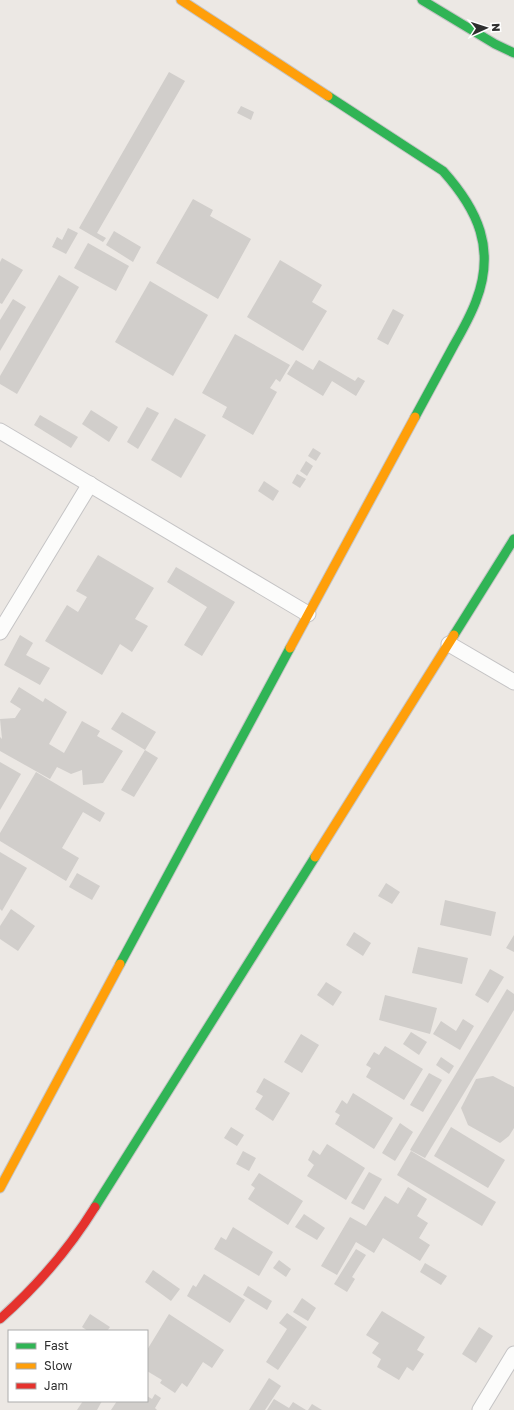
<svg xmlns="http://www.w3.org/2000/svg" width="514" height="1410" font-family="'Golos Text',sans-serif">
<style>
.building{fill:#d1cecb}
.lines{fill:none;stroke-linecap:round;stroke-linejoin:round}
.street-casing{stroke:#c5c4c5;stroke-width:17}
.fast-casing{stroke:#c5c4c5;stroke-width:11}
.slow-casing{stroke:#c5c4c5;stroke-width:11}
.jam-casing{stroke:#c5c4c5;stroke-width:11}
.street{stroke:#fcfcfb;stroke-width:15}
.fast{stroke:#30b455;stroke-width:9}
.slow{stroke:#ff9f0a;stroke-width:9}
.jam{stroke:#e5322d;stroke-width:9}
</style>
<rect width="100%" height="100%" fill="#ece8e4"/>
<!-- building -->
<g class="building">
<path d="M169 72 185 81 97 233 106 238 103 242 79 228Z"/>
<path d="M241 106 254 112 251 120 237 113Z"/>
<path d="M193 199 213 210 210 216 251 239 218 299 156 263Z"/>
<path d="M68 228 78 233 66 254 52 247 57 237 62 240Z"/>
<path d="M114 231 141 247 133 262 106 245Z"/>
<path d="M88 243 129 266 116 291 74 268Z"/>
<path d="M2 258 23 270 2 304 0 303V262Z"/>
<path d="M280 260 322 285 312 302 327 311 303 351 247 317Z"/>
<path d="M59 275 79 287 17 394 0 384V376Z"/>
<path d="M150 281 208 315 173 376 115 342Z"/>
<path d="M13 299 26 307 0 351V320Z"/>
<path d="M393 309 404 315 388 345 377 339Z"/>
<path d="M235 334 290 365 280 382 276 379 270 388 277 392 253 435 222 417 227 407 202 393Z"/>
<path d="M296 360 313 370 319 360 355 381 358 377 365 381 356 396 332 381 323 396 287 374Z"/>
<path d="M147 407 159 413 138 449 127 442Z"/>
<path d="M91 410 118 427 109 442 82 424Z"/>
<path d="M40 415 78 437 71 448 34 425Z"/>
<path d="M175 418 206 435 181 478 151 460Z"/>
<path d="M313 448 321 453 316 461 308 456Z"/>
<path d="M306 461 313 466 307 476 300 471Z"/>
<path d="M297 474 306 479 300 488 292 483Z"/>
<path d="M264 481 279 491 273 501 258 491Z"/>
<path d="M98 555 154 588 135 619 148 626 132 652 120 644 102 675 45 641 67 605 78 612 87 597 76 591Z"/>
<path d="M176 567 235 602 202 656 184 645 207 607 167 582Z"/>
<path d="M20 635 33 643 26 655 50 668 40 685 4 665Z"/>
<path d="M19 687 43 702 45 698 67 712 49 744 64 753 82 721 100 731 97 736 123 751 103 783 83 785 82 770 71 774 57 767 50 779 0 751V737L2 739 0 719 15 718 21 709 10 702Z"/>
<path d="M122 712 156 732 145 750 111 729Z"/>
<path d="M145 750 158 758 134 797 121 790Z"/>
<path d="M0 762 21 774 0 810Z"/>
<path d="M36 772 105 813 100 822 83 812 62 848 79 858 66 881 0 841V833Z"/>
<path d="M0 852 27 868 2 911 0 909Z"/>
<path d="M77 873 100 886 92 900 69 887Z"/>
<path d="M386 883 400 892 392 904 378 896Z"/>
<path d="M445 900 496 912 491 936 440 925Z"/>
<path d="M11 909 35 926 18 951 0 939V926Z"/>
<path d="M354 932 371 943 363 956 346 945Z"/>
<path d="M514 935V952L506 948Z"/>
<path d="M418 947 468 958 462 984 412 973Z"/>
<path d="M490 969 504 977 488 1003 475 995Z"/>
<path d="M326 982 342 992 333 1006 317 995Z"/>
<path d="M507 989 514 994V1010L425 1158 410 1150Z"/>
<path d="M385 995 437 1008 430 1034 379 1020Z"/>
<path d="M463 1019 474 1026 460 1050 433 1034 441 1021 456 1031Z"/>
<path d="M411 1032 427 1042 419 1055 403 1044Z"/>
<path d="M301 1034 319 1045 302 1073 284 1062Z"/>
<path d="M385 1046 423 1069 404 1100 366 1077 371 1068 366 1065 374 1052 379 1055Z"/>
<path d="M441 1057 454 1066 449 1074 436 1065Z"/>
<path d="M429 1073 442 1080 423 1112 410 1105Z"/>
<path d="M493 1076 514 1087V1128L509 1136 500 1143 468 1125 461 1108 476 1079Z"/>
<path d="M264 1078 290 1093 273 1121 255 1109 263 1096 256 1092Z"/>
<path d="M353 1093 393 1118 374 1149 335 1124 340 1115 335 1112 342 1100 347 1104Z"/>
<path d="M400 1123 413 1132 395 1161 382 1153Z"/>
<path d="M231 1127 244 1135 237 1146 224 1138Z"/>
<path d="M451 1127 505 1160 488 1188 434 1156Z"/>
<path d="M327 1144 365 1168 346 1200 307 1176 314 1165 308 1160 313 1150 320 1155Z"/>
<path d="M243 1151 256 1158 249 1171 236 1164Z"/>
<path d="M411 1151 496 1202 482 1226 397 1175Z"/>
<path d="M369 1172 382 1179 364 1210 351 1203Z"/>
<path d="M259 1173 303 1201 288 1225 248 1199 255 1188 251 1185Z"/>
<path d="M408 1187 427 1199 417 1216 428 1223 419 1238 430 1245 420 1261 383 1238 374 1253 356 1242 337 1275 321 1266 350 1217 366 1226 385 1196 398 1204Z"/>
<path d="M304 1214 325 1228 317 1240 295 1227Z"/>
<path d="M233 1227 273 1252 259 1276 214 1249 221 1237 226 1240Z"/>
<path d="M356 1249 366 1255 352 1277 355 1279 347 1292 334 1284Z"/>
<path d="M279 1260 291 1269 286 1277 273 1268Z"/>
<path d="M425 1263 447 1276 441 1285 420 1272Z"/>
<path d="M153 1270 180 1289 171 1301 145 1282Z"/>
<path d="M204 1274 245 1300 230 1323 187 1296 193 1285 196 1287Z"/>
<path d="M248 1286 272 1301 267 1310 243 1295Z"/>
<path d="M302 1298 316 1308 308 1321 293 1312Z"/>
<path d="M382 1311 425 1337 417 1350 424 1354 413 1371 407 1367 399 1380 377 1367 381 1359 372 1353 379 1343 366 1335Z"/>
<path d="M287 1313 307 1327 278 1370 266 1362 287 1329 279 1323Z"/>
<path d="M90 1314 110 1327 107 1331H88L82 1327Z"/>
<path d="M169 1314 224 1350 212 1368 203 1362 187 1387 182 1383 175 1393 160 1383 162 1380 147 1371V1350Z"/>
<path d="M479 1327 493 1336 476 1363 462 1354Z"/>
<path d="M269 1378 281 1386 265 1410H249Z"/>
<path d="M155 1394 161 1398 155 1408 157 1410H111L117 1401H147V1396L152 1399Z"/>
<path d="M274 1399 289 1408 293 1402 306 1410H267Z"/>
<path d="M83 1401H102L97 1410H77Z"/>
<path d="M312 1404 322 1410H308Z"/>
</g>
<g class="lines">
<!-- street casing -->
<g class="street-casing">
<g id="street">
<path d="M0 431 308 614"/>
<path d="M0 632 90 484"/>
<path d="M449 644 514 682"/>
<path d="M480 1410 514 1354"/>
</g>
</g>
<!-- fast casing -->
<g class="fast-casing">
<g id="fast">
<path d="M422 0 495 44 514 53"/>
<path d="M328 96 443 171C478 210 496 249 476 301 470 317 462 331 454 345 441 369 428 393 415 417"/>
<path d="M454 635 514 539"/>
<path d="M120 964 290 648"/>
<path d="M95 1207 315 857"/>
</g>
</g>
<!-- slow casing -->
<g class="slow-casing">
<g id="slow">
<path d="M181 0 328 96"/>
<path d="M290 648 415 417"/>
<path d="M315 857 454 635"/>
<path d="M0 1188 120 964"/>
</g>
</g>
<!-- jam casing -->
<g class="jam-casing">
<path id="jam" d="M0 1319C37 1286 69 1249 95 1207"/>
</g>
<!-- street -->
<use href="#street" class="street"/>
<!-- fast -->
<use href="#fast" class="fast"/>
<!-- slow -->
<use href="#slow" class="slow"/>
<!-- jam -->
<use href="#jam" class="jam"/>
</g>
<!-- legend -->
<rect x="8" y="1330" width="140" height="72" fill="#ffffff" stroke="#ababab"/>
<rect x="16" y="1343" width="20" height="6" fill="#30b455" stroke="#ababab"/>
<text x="44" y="1350" font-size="12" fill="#2e2e2e">Fast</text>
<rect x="16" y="1363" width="20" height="6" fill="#ff9f0a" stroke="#ababab"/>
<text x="44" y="1370" font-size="12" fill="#2e2e2e">Slow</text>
<rect x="16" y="1383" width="20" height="6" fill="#e5322d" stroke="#ababab"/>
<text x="44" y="1390" font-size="12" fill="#2e2e2e">Jam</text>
<!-- north arrow -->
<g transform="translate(486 28) rotate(87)" stroke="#ffffff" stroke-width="3" paint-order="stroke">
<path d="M0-3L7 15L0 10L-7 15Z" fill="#2e2e2e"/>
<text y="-6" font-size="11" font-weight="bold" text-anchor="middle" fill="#2e2e2e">N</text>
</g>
</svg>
